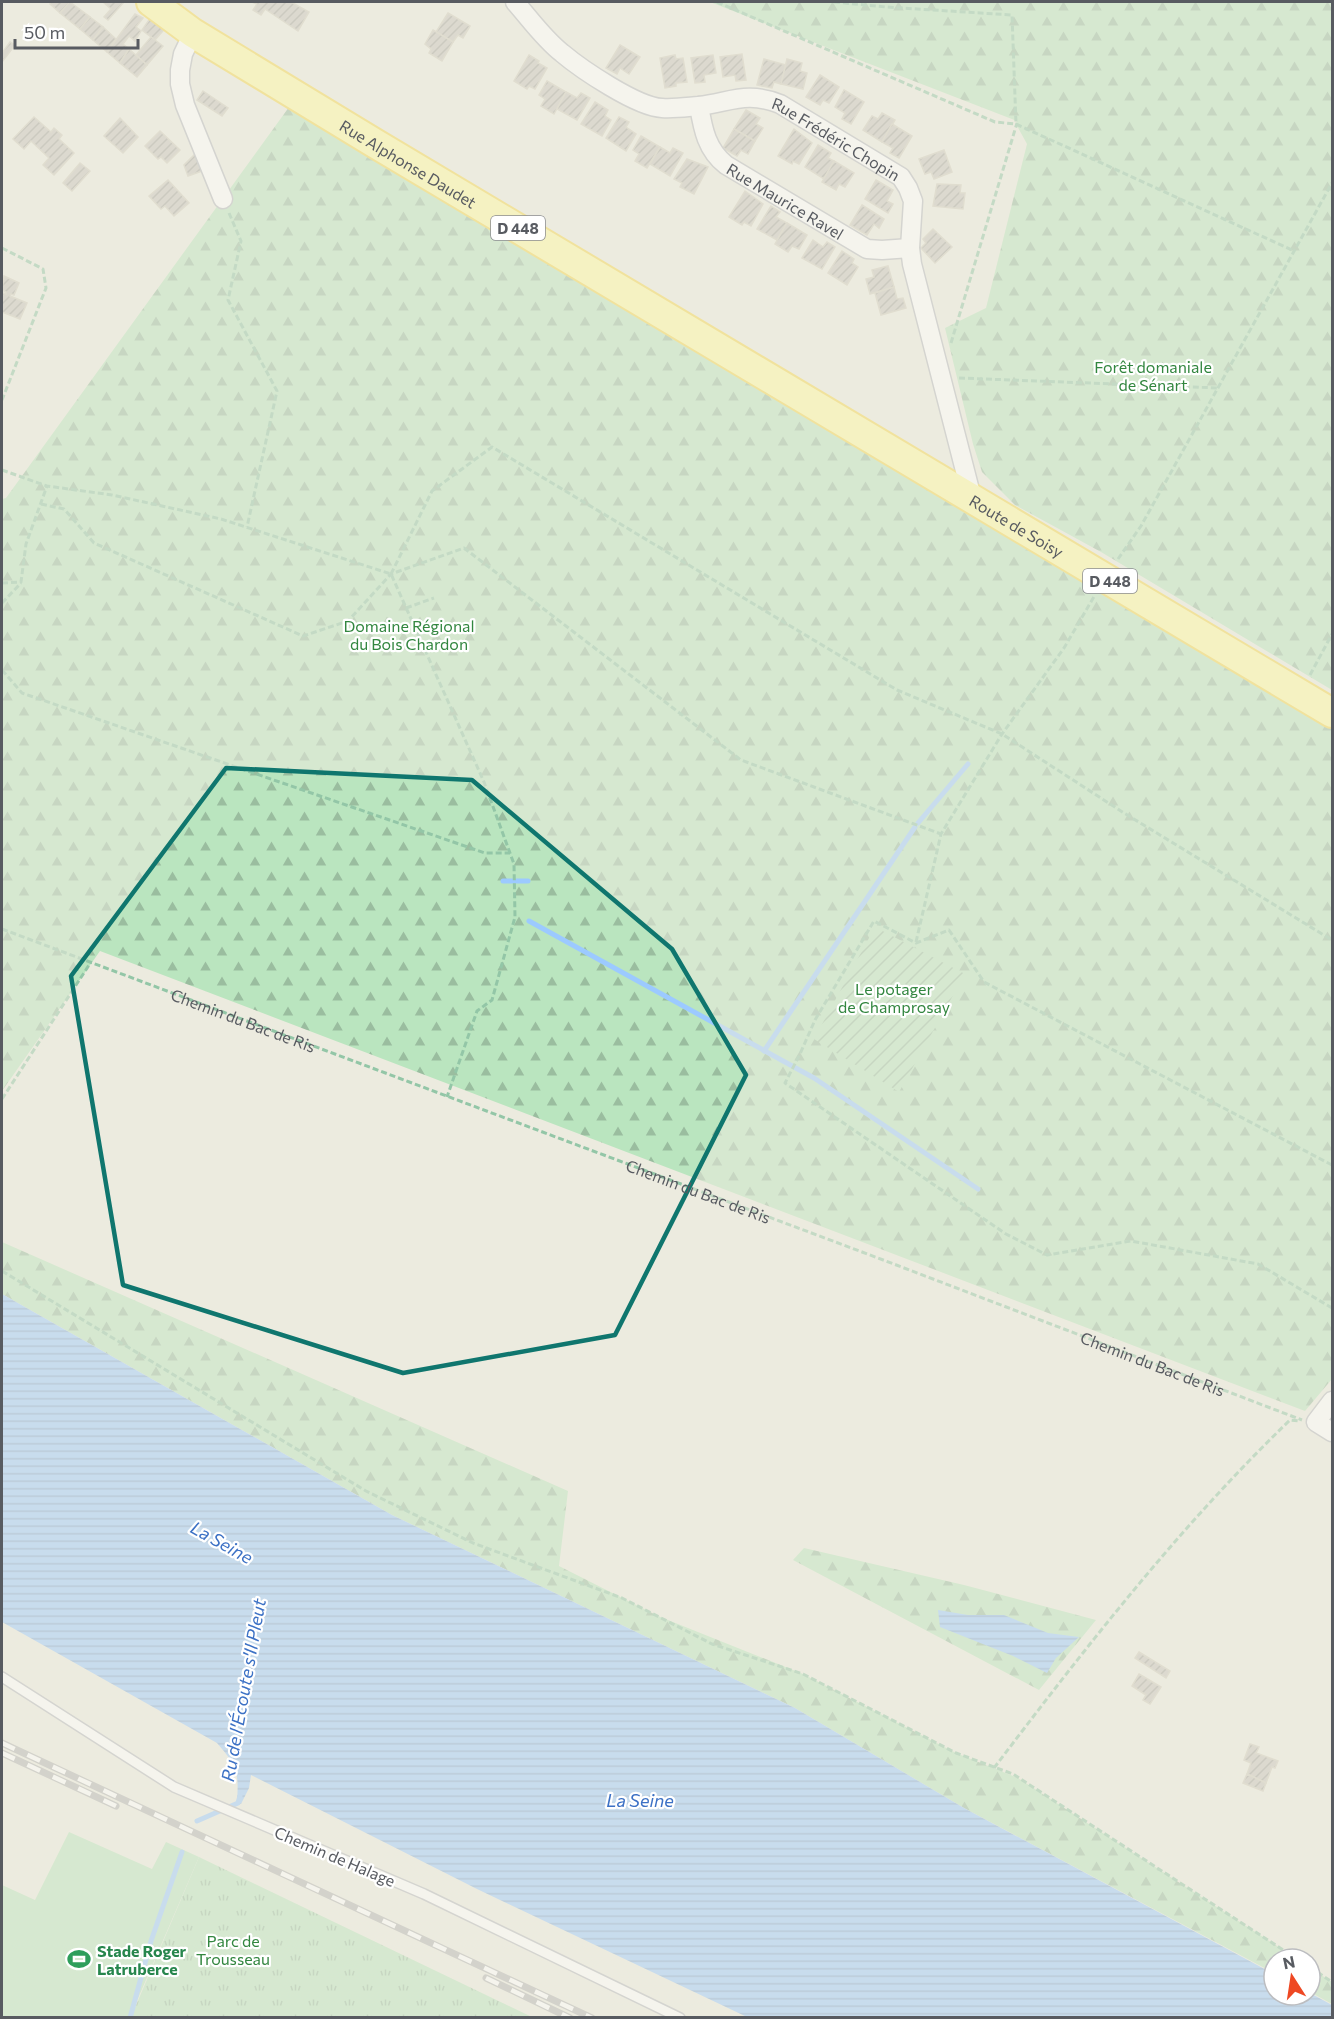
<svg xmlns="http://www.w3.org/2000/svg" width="1334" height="2019" font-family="Commissioner,sans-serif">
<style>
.grass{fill:#bae5bf}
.forest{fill:url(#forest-firs)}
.park{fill:url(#park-tufts)}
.garden{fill:url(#garden-furrows)}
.water{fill:url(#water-rules)}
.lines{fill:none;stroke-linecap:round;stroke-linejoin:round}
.stream{stroke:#9ccaff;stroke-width:5}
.building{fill:url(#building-hatch);stroke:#d1cdbe;stroke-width:1.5}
.service-casing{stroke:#b7b9bf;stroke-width:12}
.minor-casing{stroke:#b7b9bf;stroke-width:21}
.primary-casing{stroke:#f5d84f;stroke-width:32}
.path{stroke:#93c6a7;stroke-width:3;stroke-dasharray:6 3;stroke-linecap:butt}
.service{stroke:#fff;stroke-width:9}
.minor{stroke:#fff;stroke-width:18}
.primary{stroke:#fffaa1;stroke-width:28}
.rail-casing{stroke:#b3b4b4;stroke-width:7}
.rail{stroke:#fff;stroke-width:4.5;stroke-dasharray:14;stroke-linecap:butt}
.marked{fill:none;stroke:#0f766e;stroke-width:4.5;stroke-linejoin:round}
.labels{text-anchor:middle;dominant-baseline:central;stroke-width:4.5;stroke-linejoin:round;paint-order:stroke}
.shield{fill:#fff;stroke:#8a8c90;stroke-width:1.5}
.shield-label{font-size:15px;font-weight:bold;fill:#585b61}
.street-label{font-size:16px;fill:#585b61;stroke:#fff}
.park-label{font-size:16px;fill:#32863f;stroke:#fff}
.leisure-label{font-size:16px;font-weight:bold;fill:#27864d;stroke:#fff;text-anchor:start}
.water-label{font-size:18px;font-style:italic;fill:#3c71c5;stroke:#fff}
</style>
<defs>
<pattern id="forest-firs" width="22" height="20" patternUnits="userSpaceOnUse" patternTransform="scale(1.5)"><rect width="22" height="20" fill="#bae5bf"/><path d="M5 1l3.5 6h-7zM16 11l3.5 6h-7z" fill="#9abd9f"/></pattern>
<pattern id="park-tufts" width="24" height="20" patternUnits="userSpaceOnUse" patternTransform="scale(1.5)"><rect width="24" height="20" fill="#bae5bf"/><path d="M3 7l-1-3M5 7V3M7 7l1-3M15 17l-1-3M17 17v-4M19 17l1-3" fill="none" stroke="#9abd9f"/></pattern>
<pattern id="garden-furrows" width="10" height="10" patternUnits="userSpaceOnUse" patternTransform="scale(1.5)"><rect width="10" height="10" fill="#bae5bf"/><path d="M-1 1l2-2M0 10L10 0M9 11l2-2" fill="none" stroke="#9abd9f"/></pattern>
<pattern id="water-rules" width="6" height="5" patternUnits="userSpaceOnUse" patternTransform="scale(1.5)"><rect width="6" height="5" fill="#9ccaff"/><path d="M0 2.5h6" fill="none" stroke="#82a7d2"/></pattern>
<pattern id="building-hatch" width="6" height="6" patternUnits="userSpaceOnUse" patternTransform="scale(1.5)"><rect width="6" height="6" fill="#c7c4bc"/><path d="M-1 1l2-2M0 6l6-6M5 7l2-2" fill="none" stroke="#a4a29c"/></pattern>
</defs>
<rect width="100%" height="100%" fill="#ecebdf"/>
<!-- grass -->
<path class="grass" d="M69 1832 152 1869 166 1842 199 1857 130 2017H2V1885L35 1900Z"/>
<!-- forest -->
<g class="forest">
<path d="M710 2H1332V690L1101 552 1015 505 982 472 973 444 945 328 986 308 1027 144 1016 124 1017 121Z"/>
<path d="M297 96 1332 712V1379L1305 1411 100 951 2 1091V499L6 498Z"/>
<path d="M2 1242 568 1491 559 1566 658 1616 803 1674 956 1753 1018 1778 1297 1959H1274V1973L964 1808 795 1708 392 1515 2 1294Z"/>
<path d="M804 1548 964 1585 1096 1620 1039 1690 793 1560Z"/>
<path d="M1310 1968 1332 1982V2004L1310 1992Z"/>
</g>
<!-- park -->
<path class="park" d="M199 1857 532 2017H131Z"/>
<!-- garden -->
<path class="garden" d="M875 927 965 974 899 1092 814 1039Z"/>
<!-- water -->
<g class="water">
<path d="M2 1294 392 1515 795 1708 964 1808 1274 1974V1995H1310V1993L1332 2005V2017H747L477 1889 251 1775 249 1788 241 1804 237 1802C239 1771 237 1766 217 1743L2 1622Z"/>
<path d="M938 1610 968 1615H1004L1048 1633 1079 1637 1056 1658 1047 1673 1013 1656 940 1627Z"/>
</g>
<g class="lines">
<!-- stream -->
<g class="stream">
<path d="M918 823 968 764"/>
<path d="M503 881H528"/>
<path d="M529 921 814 1078 978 1189"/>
<path d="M764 1051 915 827"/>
<path d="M197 1821 238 1803 240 1796"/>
<path d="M130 2018 151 1941 182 1852"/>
</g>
</g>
<!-- building -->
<g class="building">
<path d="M52 2H70L60 13 50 4Z"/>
<path d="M70 2 90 17 80 29 60 13Z"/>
<path d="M103 2H124L108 20 104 17 111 9Z"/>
<path d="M252 2H291L309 12 298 31 265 9 261 15 253 10 257 4Z"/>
<path d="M448 13 470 26 463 38 458 35 453 42 436 32Z"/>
<path d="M135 14 143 18 136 27 141 31 135 41 129 36 123 44 129 49 120 63 107 52Z"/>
<path d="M153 14 168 25 155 40 142 30Z"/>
<path d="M90 17 103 27 93 40 80 29Z"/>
<path d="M103 27 116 39 107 52 93 40Z"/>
<path d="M433 30 453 42 442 61 429 53 431 49 425 44Z"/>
<path d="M151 37 163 46 147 65 136 55Z"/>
<path d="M10 42 15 45 2 62V53Z"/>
<path d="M620 45 640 57 629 74 620 68 617 74 606 68Z"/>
<path d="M129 49 147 65 137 77 120 63Z"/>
<path d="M742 54 746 80 736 81 735 75 723 77 720 57Z"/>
<path d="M529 55 539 61 538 63 547 68 535 89 529 86 527 89 514 81Z"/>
<path d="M675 55 676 59 683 58 687 82 676 83V86L665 88 660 58Z"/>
<path d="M713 55 716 73 704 75 705 82 695 83 691 58Z"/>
<path d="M764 59 786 65 781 84 774 82 772 88 757 85Z"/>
<path d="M787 59 802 63 800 71 807 73 803 89 781 84Z"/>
<path d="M820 75 839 87 829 103 823 100 820 105 806 97Z"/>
<path d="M547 81 566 92 554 114 541 106 545 99 539 95Z"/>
<path d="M844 90 864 102 851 124 842 119 845 113 835 107Z"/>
<path d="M203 91 228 108 222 116 197 100Z"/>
<path d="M566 92 577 98 581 93 590 98 577 120 557 109Z"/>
<path d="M595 102 608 110 605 116 611 120 602 136 581 124Z"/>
<path d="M746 110 760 118 756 124 763 128 755 141 734 129Z"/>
<path d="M882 113 895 120 882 142 863 130 872 116 878 119Z"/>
<path d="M34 117 51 132 54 128 62 135 59 139 74 153 54 175 43 165 49 158 31 141 24 149 13 139Z"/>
<path d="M619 117 629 122 626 127 636 134 626 151 606 138Z"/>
<path d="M120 118 138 137 123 153 104 136Z"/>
<path d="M892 124 912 136 899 158 890 153 893 148 882 142Z"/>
<path d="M734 129 755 141 748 154 741 150 737 156 723 148Z"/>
<path d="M794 129 812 143 799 164 793 161 792 164 778 156Z"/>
<path d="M160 131 180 150 167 163 161 157 158 159 145 146Z"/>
<path d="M641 136 660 147 647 168 635 161 639 154 633 150Z"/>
<path d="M818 145 831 153 828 158 834 161 824 179 805 167Z"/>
<path d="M660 147 670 153 673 148 683 153 670 176 650 164Z"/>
<path d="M944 150 952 172 934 179 931 172 925 174 919 159Z"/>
<path d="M195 154 202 171 188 176 184 165Z"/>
<path d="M687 159 708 167 694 194 680 187 682 183 674 179Z"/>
<path d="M834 161 854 173 845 187 839 184 836 190 822 182Z"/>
<path d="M80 163 90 171 72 191 63 183Z"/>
<path d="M168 180 189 203 174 216 165 206 161 209 149 196Z"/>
<path d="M876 180 893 190 887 201 893 204 888 213 865 199Z"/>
<path d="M937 184 961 185 960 193H965L963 209 933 206Z"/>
<path d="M745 191 763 204 751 226 744 222 742 225 729 217Z"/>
<path d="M862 205 884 219 879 228 874 224 867 235 850 225Z"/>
<path d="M771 206 780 212 776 217 787 223 777 240 757 229Z"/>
<path d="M787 223 807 235 799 249 792 246 788 252 775 244Z"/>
<path d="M933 229 952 247 935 263 921 248 926 243 923 239Z"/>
<path d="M813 240 823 247 827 242 835 247 822 269 802 258Z"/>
<path d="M842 251 854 259 852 263 858 267 847 285 828 273Z"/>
<path d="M888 266 894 287 870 294 866 279 874 277 872 270Z"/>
<path d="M4 276 19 283 14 295 11 294 10 296 27 303 20 319 2 312V297L3 293 6 294V292L2 290Z"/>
<path d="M894 287 897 299 903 298 906 308 881 315 875 293Z"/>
<path d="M1139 1652 1170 1671 1166 1678 1135 1658Z"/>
<path d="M1139 1674 1161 1687 1150 1704 1143 1700 1146 1695 1132 1686Z"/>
<path d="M1250 1744 1259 1747 1256 1753 1278 1761 1275 1768 1272 1767 1266 1783 1247 1774 1251 1763 1244 1760Z"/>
<path d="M1247 1774 1266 1783 1263 1791 1243 1783Z"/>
</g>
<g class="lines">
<!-- service casing -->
<g class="service-casing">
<path id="service" d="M2 1677 174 1787 424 1894 680 2018"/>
</g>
<!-- minor casing -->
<g class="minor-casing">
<g id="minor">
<path id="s2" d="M515 2C530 19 544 39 562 53 581 69 637 107 662 108 673 109 687 107 699 106 731 102 747 91 780 104L901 177 908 188 913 201 910 248 912 264 972 498"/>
<path d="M193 33 183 54 180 70V84L185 105 223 199"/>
<path id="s3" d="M699 106C703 130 707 150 726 165L867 249 882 250 910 248"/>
<path d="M1332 1401 1316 1422 1332 1432"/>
</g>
</g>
<!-- primary casing -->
<g class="primary-casing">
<g id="primary">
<path id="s4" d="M151 2 193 33 376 144 1332 713"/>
</g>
</g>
<!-- path -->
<g class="path">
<path d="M717 2 995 122 1016 124 1294 251"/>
<path d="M834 2 886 7 1012 15 1016 124"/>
<path d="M229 213 241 241 228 300 277 391 247 527"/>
<path d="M2 248 43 269 46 288 2 400"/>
<path d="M951 343 1017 123"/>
<path d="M959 378 1218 388"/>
<path d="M2 470 47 486 112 495 221 519 391 574 484 782 514 864 515 917 492 1000 477 1011 447 1097"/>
<path d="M41 504 64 509 94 543 303 636 348 621 391 574 464 548 741 760 941 834"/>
<path d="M1118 559 1141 526 1332 183"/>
<path d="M391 574 432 491 492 447 897 690 1002 734 1124 813 1332 940"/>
<path d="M2 583 21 582 26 544 47 486"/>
<path d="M2 603 21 583"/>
<path d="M406 608 434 598"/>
<path d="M2 670 22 693 485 853H510"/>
<path d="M1310 675 1332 634"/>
<path id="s1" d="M2 929 878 1258 1302 1420"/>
<path d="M916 942 941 834 1002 734 1064 648 1095 595"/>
<path d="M2 1099 91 962"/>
<path d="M1332 1165 984 982 949 930 916 943 874 921 815 1020 800 1054 785 1083 1006 1234 1047 1255 1131 1241 1258 1264 1332 1308"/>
<path d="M2 1271 366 1491 473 1543 622 1598 712 1644 803 1674 956 1753 1013 1774 1297 1959"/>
<path d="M994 1768C1086 1647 1180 1526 1290 1420L1299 1421"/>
<path d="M1310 1967 1332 1982"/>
</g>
<!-- service -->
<use href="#service" class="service"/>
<!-- minor -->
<use href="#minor" class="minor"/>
<!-- primary -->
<use href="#primary" class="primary"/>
<!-- rail casing -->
<g class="rail-casing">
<g id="rail">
<path d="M2 1743 592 2018"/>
<path d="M2 1753 116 1806"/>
<path d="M486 1978 570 2018"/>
</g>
</g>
<!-- rail -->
<use href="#rail" class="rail"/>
</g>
<!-- marked area -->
<path d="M0 0H1334V2019H0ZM226 768 472 780 672 949 746 1075 615 1335 403 1373 123 1285 71 976Z" fill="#ecebdf" fill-opacity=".55" fill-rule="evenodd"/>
<path class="marked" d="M226 768 472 780 672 949 746 1075 615 1335 403 1373 123 1285 71 976Z"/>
<!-- icons -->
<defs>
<g id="stadium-bare" transform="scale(1.8)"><path d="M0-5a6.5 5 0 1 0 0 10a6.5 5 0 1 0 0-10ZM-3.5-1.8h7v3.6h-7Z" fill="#2e9e5b" stroke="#fff" stroke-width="2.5" paint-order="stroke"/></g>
</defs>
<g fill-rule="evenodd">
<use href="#stadium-bare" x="79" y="1959"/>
</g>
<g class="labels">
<!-- shield labels -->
<g class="shield">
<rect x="491" y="216" width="54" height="24" rx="4.5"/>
<rect x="1083" y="569" width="54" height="24" rx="4.5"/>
</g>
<g class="shield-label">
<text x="518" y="228">D 448</text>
<text x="1110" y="581">D 448</text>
</g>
<!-- street labels -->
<g class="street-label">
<text stroke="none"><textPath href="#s2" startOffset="370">Rue Frédéric Chopin</textPath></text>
<text stroke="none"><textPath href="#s4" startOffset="304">Rue Alphonse Daudet</textPath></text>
<text stroke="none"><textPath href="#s3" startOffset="136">Rue Maurice Ravel</textPath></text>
<text stroke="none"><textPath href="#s4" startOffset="1012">Route de Soisy</textPath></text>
<text stroke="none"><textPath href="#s1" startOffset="258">Chemin du Bac de Ris</textPath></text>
<text stroke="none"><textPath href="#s1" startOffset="744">Chemin du Bac de Ris</textPath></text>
<text stroke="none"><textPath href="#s1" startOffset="1230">Chemin du Bac de Ris</textPath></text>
<text transform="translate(335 1856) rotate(23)">Chemin de Halage</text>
</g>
<!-- park labels -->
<g class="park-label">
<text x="1153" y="366">Forêt domaniale<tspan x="1153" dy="18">de Sénart</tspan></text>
<text x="409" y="625">Domaine Régional<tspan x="409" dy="18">du Bois Chardon</tspan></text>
<text x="894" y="988">Le potager<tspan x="894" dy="18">de Champrosay</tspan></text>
<text x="233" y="1940">Parc de<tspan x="233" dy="18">Trousseau</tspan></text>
</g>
<!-- leisure labels -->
<g class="leisure-label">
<text x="97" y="1950">Stade Roger<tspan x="97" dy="18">Latruberce</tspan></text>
</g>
<!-- water labels -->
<g class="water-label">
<text transform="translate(222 1542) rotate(29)">La Seine</text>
<text transform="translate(243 1690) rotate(-80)">Ru de l'Écoute s'Il Pleut</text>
<text x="640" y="1800">La Seine</text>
</g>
</g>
<!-- border -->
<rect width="1334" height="2019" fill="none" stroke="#585b61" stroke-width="6"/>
<!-- north arrow -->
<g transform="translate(1292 1977) rotate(348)"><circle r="28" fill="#ffffff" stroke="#bcbdc0" stroke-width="1.5"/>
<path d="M0-4.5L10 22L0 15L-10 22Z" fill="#ee4823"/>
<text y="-9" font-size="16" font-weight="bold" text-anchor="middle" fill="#585b61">N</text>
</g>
<!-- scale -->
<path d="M15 39v9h123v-9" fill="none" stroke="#585b61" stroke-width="3"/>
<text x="24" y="39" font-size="18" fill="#585b61" stroke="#ffffff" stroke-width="4.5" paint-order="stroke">50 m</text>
</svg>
